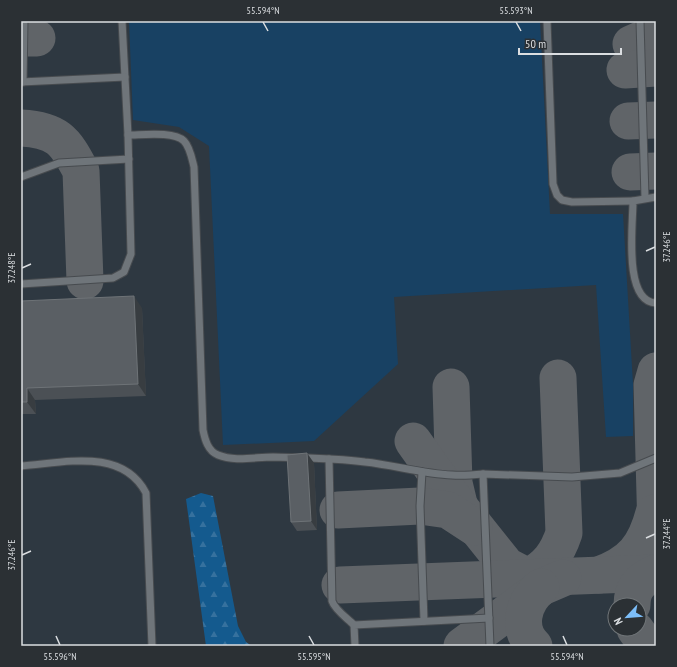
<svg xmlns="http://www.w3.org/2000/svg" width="677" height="667" font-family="'PT Sans Narrow',sans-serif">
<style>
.built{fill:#2e3841;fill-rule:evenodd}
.green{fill:#184163}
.forest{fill:url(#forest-firs)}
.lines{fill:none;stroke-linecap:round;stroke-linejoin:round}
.taxiway{stroke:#606468;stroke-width:37}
.lane-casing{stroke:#474b4f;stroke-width:9}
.lane{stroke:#6f757a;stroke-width:7}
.wall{fill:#4b5055}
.shaded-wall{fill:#383d41}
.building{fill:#5a5f64;stroke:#6e7377}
.ticks{fill:none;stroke:#dbdee1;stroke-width:1.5}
.neatline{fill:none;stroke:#dbdee1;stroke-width:1.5}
.ticks-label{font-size:10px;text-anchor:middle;fill:#dbdee1}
</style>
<defs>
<pattern id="forest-firs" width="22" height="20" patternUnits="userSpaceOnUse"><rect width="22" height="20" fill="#145a8e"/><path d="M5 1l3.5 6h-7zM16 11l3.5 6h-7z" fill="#36719e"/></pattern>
</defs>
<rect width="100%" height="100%" fill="#2b3034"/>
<!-- built -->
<path class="built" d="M21 21H656V646H21ZM615 605H639V629H615Z"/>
<!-- green -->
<path class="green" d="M129 21H540L550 214H623L633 384V436L606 437 596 285 394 297 398 364 314 441 223 445 209 146 179 127 133 120Z"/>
<!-- forest -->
<path class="forest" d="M201 493 213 496 238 626 246 642 252 646H206L186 499Z"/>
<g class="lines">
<!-- taxiway -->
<g class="taxiway">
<path d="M21 38H37"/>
<path d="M631 44 656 33"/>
<path d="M625 70 656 68"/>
<path d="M628 121 656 120"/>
<path d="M21 128C57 130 65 140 81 171L85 281"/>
<path d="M630 172 656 171"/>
<path d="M656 371 652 385 656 531"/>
<path d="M451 387 454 483 459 504"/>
<path d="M413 441 459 506 507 566 528 577C548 566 557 554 564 533L558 378"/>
<path d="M338 510 420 506 448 510 474 527"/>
<path d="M599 575C632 563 645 547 654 513"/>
<path d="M340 585 656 573"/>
<path d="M632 605C632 589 639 581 653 574"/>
<path d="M635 629 643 640 654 646"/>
<path d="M462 646 542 587 563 578"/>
<path d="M534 646C516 629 523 602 541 587"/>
</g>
<!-- lane casing -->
<g class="lane-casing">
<g id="lane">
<path d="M122 21 128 135"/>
<path d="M547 21 553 184 557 195 562 200 572 202 633 201"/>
<path d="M640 21 645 198"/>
<path d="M21 82 125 77"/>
<path d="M23 82 24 21"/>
<path d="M21 177 59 163 129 159"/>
<path d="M656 197 633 201C633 224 623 302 656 303"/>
<path d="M21 284 113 278 124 272 131 254 128 135C142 135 174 131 184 141 190 147 192 159 194 167L203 430C205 440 208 451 218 455 235 462 255 457 273 457 304 458 334 458 365 462 394 465 423 474 452 475 462 476 473 475 483 474"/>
<path d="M329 459 332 601C335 610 347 618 354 625"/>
<path d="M21 466C63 463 122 447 146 493L152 646"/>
<path d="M422 472 420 506 424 621"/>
<path d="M355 646 354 625 489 618"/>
<path d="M490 646 483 474 572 477 620 473 656 458"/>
</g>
</g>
<!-- lane -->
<use href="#lane" class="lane"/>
</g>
<!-- wall -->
<g class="wall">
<path d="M21 301 142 308 146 396 35 400 36 414H21Z"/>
<path d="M314 463 317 530 297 531 291 522Z"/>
</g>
<!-- shaded-wall -->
<g class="shaded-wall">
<path d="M134 296 142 308 146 396 138 384Z"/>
<path d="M27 388 35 400 36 414 27 402Z"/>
<path d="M307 453 314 463 317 530 311 521Z"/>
</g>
<!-- building -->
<g class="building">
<path d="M134 296 138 384 27 388V402H21V301Z"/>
<path d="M307 453 311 521 291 522 287 455Z"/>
</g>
<!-- ticks -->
<path class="ticks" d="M263 22 268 31M516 22 521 31M646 251 655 247M22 268 31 264M646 538 655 534M22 555 31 551M56 636 60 645M309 636 314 645M563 636 567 645"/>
<!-- border -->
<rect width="677" height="667" fill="none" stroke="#2b3034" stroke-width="44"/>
<!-- north arrow -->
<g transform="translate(627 617) rotate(244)"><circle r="19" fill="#2b3034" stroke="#717679"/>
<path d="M0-3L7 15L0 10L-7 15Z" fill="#7cbef9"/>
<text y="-6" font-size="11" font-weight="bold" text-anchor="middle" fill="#dbdee1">N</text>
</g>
<!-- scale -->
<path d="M519 48v6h102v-6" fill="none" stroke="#dbdee1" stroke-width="2"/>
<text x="525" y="48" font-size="12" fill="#dbdee1" stroke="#2b3034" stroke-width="3" paint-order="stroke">50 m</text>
<rect x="22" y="22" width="633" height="623" class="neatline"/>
<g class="ticks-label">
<text x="263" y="14">55.594°N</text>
<text x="516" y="14">55.593°N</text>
<text transform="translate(666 247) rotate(-90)" y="4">37.246°E</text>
<text transform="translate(11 268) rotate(-90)" y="4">37.248°E</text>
<text transform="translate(666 534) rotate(-90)" y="4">37.244°E</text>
<text transform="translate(11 555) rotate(-90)" y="4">37.246°E</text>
<text x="60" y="660">55.596°N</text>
<text x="314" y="660">55.595°N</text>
<text x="567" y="660">55.594°N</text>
</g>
</svg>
